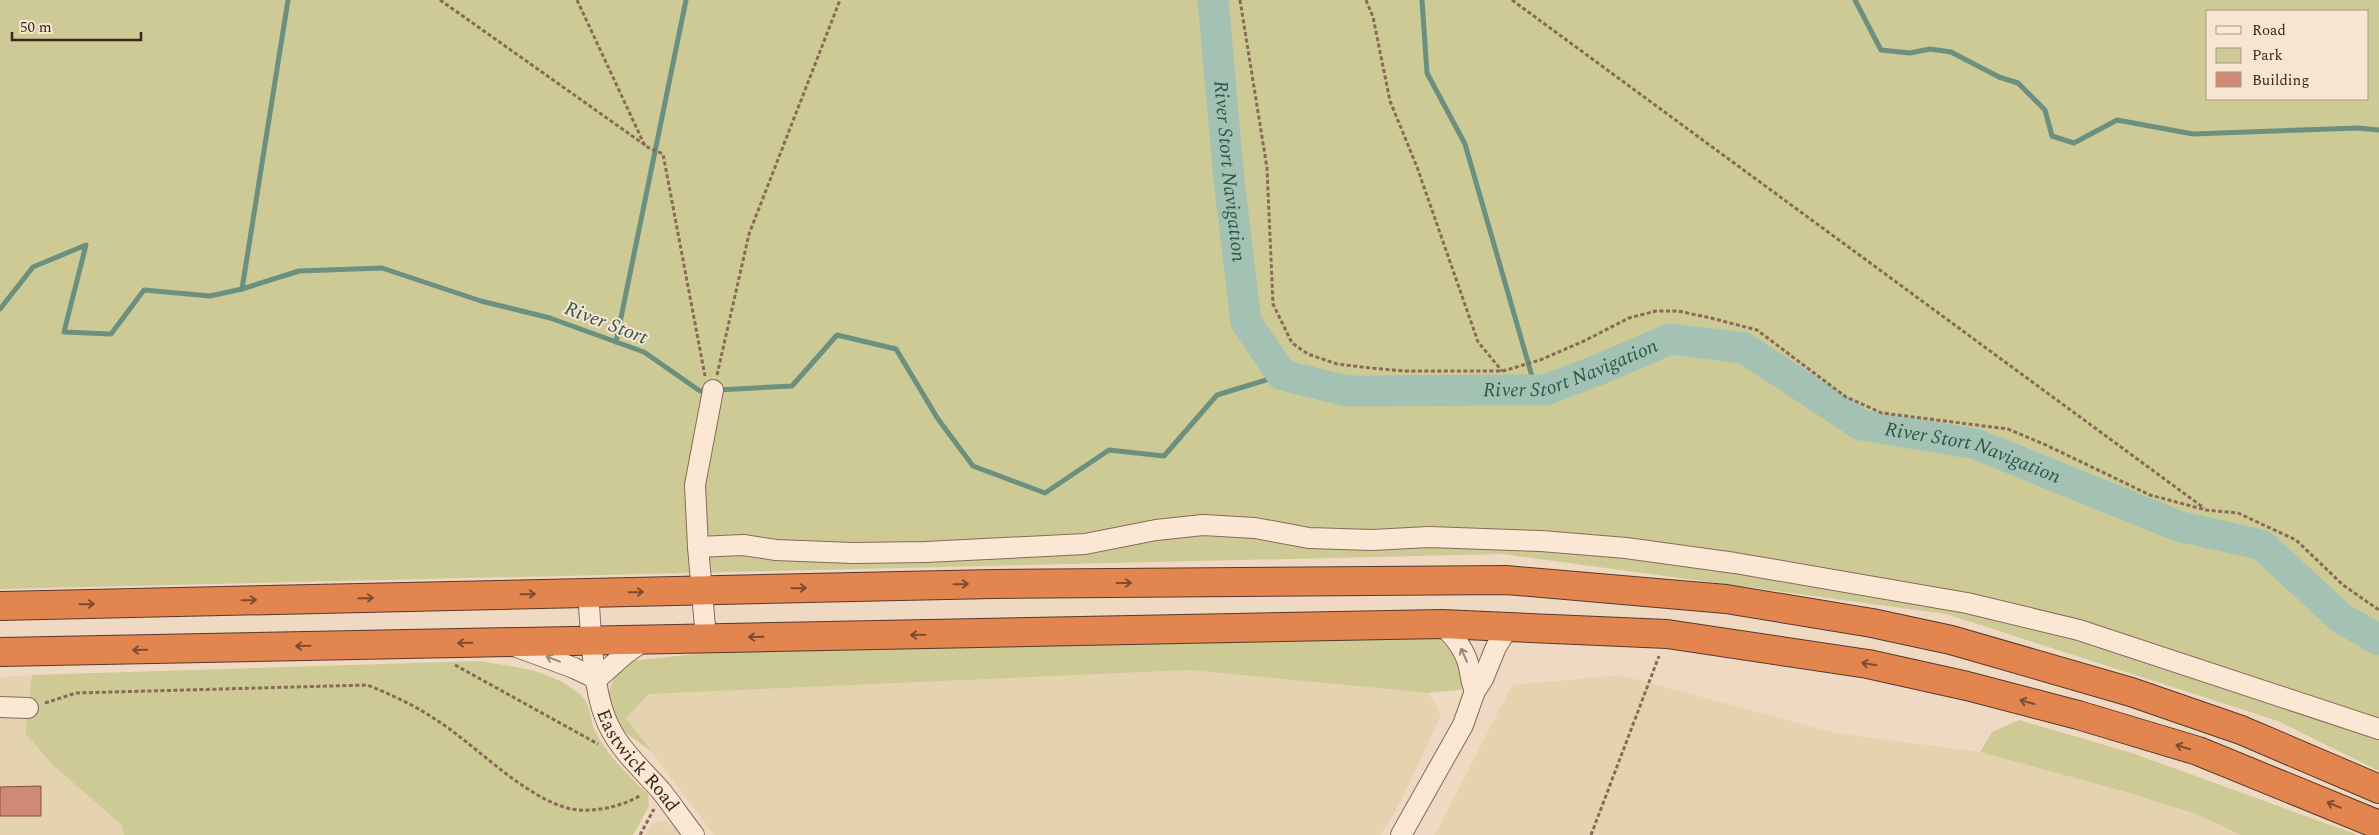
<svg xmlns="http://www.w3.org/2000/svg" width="2379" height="835" font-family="Spectral,serif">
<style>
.farmland{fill:#e5d2af}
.green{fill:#ceca95;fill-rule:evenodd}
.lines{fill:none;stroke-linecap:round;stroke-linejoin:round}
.stream{stroke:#6b9080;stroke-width:5}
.river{stroke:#a4c2b3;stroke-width:31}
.building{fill:#cf8a76;stroke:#8a4d3d}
.minor-casing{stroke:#8a6958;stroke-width:22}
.highway-casing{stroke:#57382d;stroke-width:30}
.path{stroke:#8a6958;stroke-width:3;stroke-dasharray:4 2.5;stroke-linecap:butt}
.minor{stroke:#fae8d5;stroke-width:20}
.highway{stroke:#e2854f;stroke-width:28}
.oneway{stroke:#7d4b31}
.oneway2{stroke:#9a8679}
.labels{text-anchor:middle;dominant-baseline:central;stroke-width:4;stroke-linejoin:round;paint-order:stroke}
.street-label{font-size:19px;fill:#39251d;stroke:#f7e5d2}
.water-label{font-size:20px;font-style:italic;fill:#2c594e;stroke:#f7e5d2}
</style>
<rect width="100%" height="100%" fill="#f0d9c2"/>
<!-- farmland -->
<g class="farmland">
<path d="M1190 670 1429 693 1441 715 1399 805 1381 835H714L626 718 649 694Z"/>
<path d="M32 675 25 733 122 825 124 835H0V677Z"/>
<path d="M1620 675 1835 733 1980 752 2126 792 2196 814 2241 835H1435L1512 685Z"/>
<path d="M665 820 682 835H645L652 823Z"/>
</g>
<!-- green -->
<g class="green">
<path d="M0 0H2379V771L2278 721 1946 614 1501 554 0 589ZM2208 11H2368V99H2208Z"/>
<path d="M1118 638H1438C1450 651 1466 669 1466 689L1429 693 1190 670 649 694 626 718 652 752 621 729 608 694 616 673 630 661 705 653Z"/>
<path d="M479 661C515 667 547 669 577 692 592 703 589 716 594 729 605 753 629 776 648 794L649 806 633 835H124L122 825 54 766 25 733 32 675Z"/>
<path d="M2019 720 2132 753 2358 835H2241L2196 814 2126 792 1980 752 1992 732Z"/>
</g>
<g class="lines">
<!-- stream -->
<g class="stream">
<path d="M1422 0 1427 73 1465 144 1536 390"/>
<path d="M1855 0 1881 50 1910 53 1930 49 1951 52 1999 77 2018 83 2045 110 2052 136 2074 143 2117 120 2193 134 2358 128 2379 130"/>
<path d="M242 289 288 0"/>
<path d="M0 309 33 267 86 245 64 332 111 334 144 290 210 296 242 289 299 271 382 268 481 301 550 318 644 352 700 391 708 390"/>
<path d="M616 342 686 0"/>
<path d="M717 390 792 386 837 335 896 349 938 419 973 466 1045 493 1109 450 1164 456 1217 395 1282 375"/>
</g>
<!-- river -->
<path class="river" id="s1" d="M1213 0 1229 180 1246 322 1282 375 1347 391 1545 390 1598 370 1670 339 1744 348 1861 425 1976 444 2178 526 2262 545 2341 618 2379 640"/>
</g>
<!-- building -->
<path class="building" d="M41 786V816H0V787Z"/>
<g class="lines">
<!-- minor casing -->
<g class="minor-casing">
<g id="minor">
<path d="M698 547 743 545 776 550 853 553 926 552 1085 544 1156 530 1203 525 1255 528 1309 538 1372 540 1429 537 1541 541 1626 548 1735 563 1967 603 2079 630 2379 729"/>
<path id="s2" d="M588 592C591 628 592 684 605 717 616 747 642 769 662 792 673 806 683 821 694 835"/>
<path d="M1442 624C1452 635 1462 646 1467 660 1471 671 1470 681 1475 691"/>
<path d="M706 638 698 547 695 485 713 390"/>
<path d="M517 647 574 668 597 679 625 654 646 639"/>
<path d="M0 707 28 708"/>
<path d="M1401 835 1463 725 1475 691 1483 679 1496 647 1509 626"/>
</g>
</g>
<!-- highway casing -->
<g class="highway-casing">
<g id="highway">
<path d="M0 606 993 584 1506 580 1726 599 1872 623 1951 640 2131 692 2241 730 2379 789"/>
<path d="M0 652 1442 624 1667 634 1868 664 1967 686 2078 715 2198 751 2379 825"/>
</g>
</g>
<!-- path -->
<g class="path">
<path d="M440 0 645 145"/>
<path d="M577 0 645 146 663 154 705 376"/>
<path d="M1240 0 1267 168 1273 304 1292 343 1308 354 1337 364 1371 368 1404 371H1503L1540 360 1584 341 1629 318 1656 311H1678L1711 318 1757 330 1846 397 1882 413 2008 429 2046 445 2150 495 2206 510 2238 513 2296 540 2343 585 2379 610"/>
<path d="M1366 0 1373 17 1390 101 1417 167 1478 342 1502 371"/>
<path d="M1512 0 2204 508"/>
<path d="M717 375 749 234 840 0"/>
<path d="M455 665 598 744"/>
<path d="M45 703 76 693 367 685C390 694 414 705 435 719 476 745 520 794 567 808 589 814 622 807 641 795"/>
<path d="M640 835 654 809"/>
<path d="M1591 835 1659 656"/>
</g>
<!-- minor -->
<use href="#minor" class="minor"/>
<!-- highway -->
<use href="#highway" class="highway"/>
</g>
<!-- one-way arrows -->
<defs><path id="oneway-shaft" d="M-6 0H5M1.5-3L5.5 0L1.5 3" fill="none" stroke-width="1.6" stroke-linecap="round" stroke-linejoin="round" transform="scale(1.25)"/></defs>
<g class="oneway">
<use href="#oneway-shaft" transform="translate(1124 583)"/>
<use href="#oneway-shaft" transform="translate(961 584) rotate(-1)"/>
<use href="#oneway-shaft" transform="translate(799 588) rotate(-1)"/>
<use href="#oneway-shaft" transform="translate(636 592) rotate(-1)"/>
<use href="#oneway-shaft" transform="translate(528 594) rotate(-1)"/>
<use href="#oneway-shaft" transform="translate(366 598) rotate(-1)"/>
<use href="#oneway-shaft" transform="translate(249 600) rotate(-1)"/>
<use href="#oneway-shaft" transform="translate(87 604) rotate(-1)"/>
<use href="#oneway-shaft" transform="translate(918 635) rotate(179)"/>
<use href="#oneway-shaft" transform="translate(756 637) rotate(179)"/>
<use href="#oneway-shaft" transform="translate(465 643) rotate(179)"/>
<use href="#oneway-shaft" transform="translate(303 646) rotate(179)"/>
<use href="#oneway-shaft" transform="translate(140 650) rotate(179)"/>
<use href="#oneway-shaft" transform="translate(1869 664) rotate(-170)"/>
<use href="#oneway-shaft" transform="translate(2027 702) rotate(-165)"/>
<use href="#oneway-shaft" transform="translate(2183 747) rotate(-163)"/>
<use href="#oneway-shaft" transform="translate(2334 805) rotate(-157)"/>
</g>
<g class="oneway2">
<use href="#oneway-shaft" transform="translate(1464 655) rotate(-114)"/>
<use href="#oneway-shaft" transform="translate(553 659) rotate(-159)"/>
</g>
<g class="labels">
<!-- street labels -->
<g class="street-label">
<text stroke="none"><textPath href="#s2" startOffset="181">Eastwick Road</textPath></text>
</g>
<!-- water labels -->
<g class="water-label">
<text stroke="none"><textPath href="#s1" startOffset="172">River Stort Navigation</textPath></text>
<text transform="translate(606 323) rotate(21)">River Stort</text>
<text stroke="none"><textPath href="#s1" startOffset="682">River Stort Navigation</textPath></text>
<text stroke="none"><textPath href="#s1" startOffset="1118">River Stort Navigation</textPath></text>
</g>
</g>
<!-- legend -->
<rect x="2206" y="10" width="162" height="90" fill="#f7e5d2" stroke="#ab988a"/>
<rect x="2216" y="26" width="25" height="8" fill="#fae8d5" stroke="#ab988a"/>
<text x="2252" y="35" font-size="15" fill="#39251d">Road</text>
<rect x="2216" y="48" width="25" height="15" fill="#ceca95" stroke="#ab988a"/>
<text x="2252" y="60" font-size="15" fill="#39251d">Park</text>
<rect x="2216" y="72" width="25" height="15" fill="#cf8a76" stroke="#ab988a"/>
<text x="2252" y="85" font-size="15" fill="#39251d">Building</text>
<!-- scale -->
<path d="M12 32v8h129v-8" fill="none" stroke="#39251d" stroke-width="2.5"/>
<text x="20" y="32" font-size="15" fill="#39251d" stroke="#f7e5d2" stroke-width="4" paint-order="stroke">50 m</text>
</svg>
